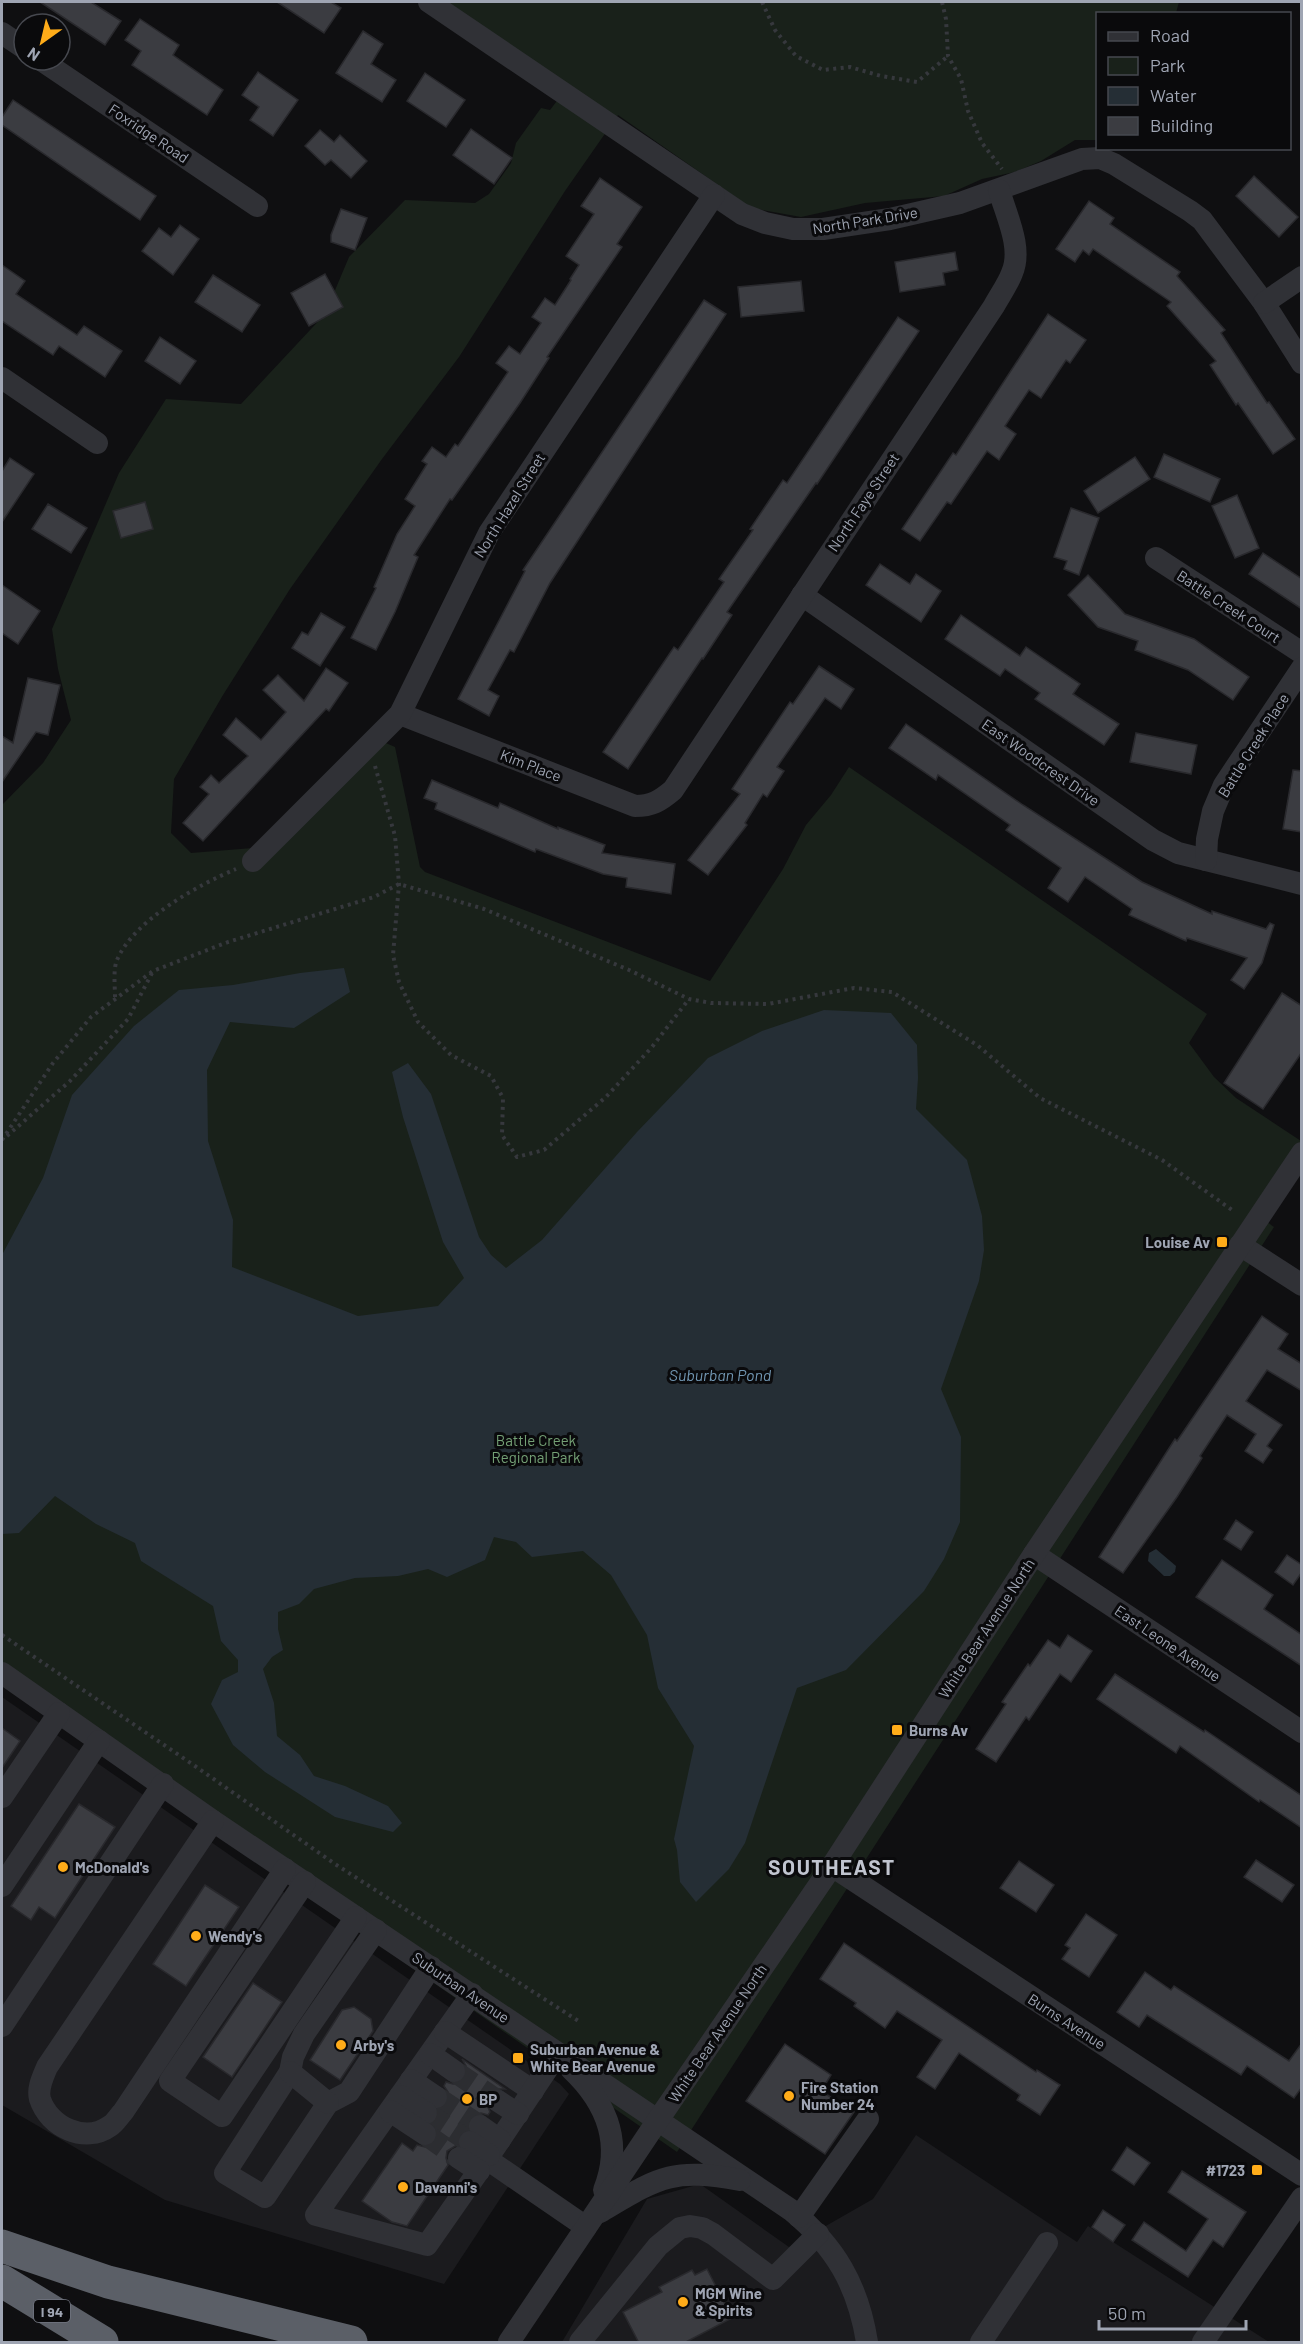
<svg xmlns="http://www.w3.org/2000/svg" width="1303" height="2344" font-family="Barlow,sans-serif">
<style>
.built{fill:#1b1b1e}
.green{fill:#19211a}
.water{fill:#252e35}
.building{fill:#3b3c41;stroke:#29292d;stroke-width:1.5}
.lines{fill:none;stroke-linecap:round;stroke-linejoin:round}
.minor-tunnel{stroke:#2c2d31;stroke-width:22;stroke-dasharray:22 11;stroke-linecap:butt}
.path{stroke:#36383d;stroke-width:4;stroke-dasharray:3 4.5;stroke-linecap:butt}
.minor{stroke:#303136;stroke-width:22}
.highway{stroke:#5b5f67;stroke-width:33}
.poi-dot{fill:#ffac19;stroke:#0a0a0c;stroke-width:2}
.labels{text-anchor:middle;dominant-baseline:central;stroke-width:6;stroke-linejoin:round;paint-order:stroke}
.shield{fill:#0a0a0c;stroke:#727681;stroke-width:1.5}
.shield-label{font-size:14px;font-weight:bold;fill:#9fa5b3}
.street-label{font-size:15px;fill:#9fa5b3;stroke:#0a0a0c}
.poi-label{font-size:15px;font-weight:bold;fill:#9fa5b3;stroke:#0a0a0c;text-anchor:start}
.park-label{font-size:15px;fill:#74a075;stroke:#0a0a0c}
.water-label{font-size:16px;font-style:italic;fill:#7196b2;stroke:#0a0a0c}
.district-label{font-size:21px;font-weight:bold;letter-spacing:1.5px;fill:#c0c4cf;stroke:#0a0a0c}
</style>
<rect width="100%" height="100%" fill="#0f0f11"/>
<!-- built -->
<g class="built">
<path d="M2 1697 560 2084 569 2094 444 2284 165 2200 2 2105Z"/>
<path d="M916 2135 1077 2242 1088 2226 1269 2342H562L647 2199 700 2184 789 2247 873 2199Z"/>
</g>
<!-- green -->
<path class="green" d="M429 2H1179L1176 13 1098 14 1097 140H1075L1041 161 1015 172 982 179 944 196 865 203 801 217 751 208 618 115 565 191 459 357 382 459 290 589 223 695 174 779 171 833 191 853 266 847 365 734 395 747 420 867 425 872 710 981 783 869 806 825 831 795 849 767 1207 1014 1189 1043 1214 1077 1236 1098 1301 1141V1145L1257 1215 1274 1227 677 2152 2 1683V805L43 763 71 720 58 669 52 629 119 473 166 399 241 404 325 314 349 257 405 200 475 203 489 194 511 163 516 143 541 108 550 110 563 93Z"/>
<!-- water -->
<g class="water">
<path d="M344 968 350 992 294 1028 230 1022 207 1070 208 1141 233 1220 232 1267 358 1316 438 1306 464 1278 443 1242 403 1117 392 1072 408 1063 431 1094 479 1237 491 1255 506 1268 542 1240 637 1132 708 1058 762 1031 824 1010 891 1013 917 1045 918 1078 916 1109 967 1160 982 1216 984 1250 979 1281 941 1389 961 1437 960 1522 944 1559 924 1591 846 1670 797 1688 745 1843 729 1869 696 1902 680 1882 677 1850 674 1839 694 1746 658 1688 647 1635 611 1575 583 1551 532 1557 516 1542 494 1537 485 1560 447 1577 428 1569 398 1576 355 1578 314 1589 299 1604 278 1612V1629L283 1650 272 1657 263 1669 274 1703 277 1736 300 1755 314 1776 345 1786 388 1806 402 1823 393 1832 335 1817 265 1772 233 1745 211 1704 222 1680 238 1672V1660L221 1641 213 1606 141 1561 135 1543 96 1524 55 1496 19 1533 2 1534V1255L43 1178 72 1095 134 1026 179 990 233 985 300 973Z"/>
<path d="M1156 1549 1176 1566 1175 1572 1170 1576H1164L1148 1561 1149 1553Z"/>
</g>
<!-- building -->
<g class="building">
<path d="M40 2H91L121 21 105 45Z"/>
<path d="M277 2H331L341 8 324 33Z"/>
<path d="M140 19 179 45 173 55 223 90 207 115 132 65 141 51 125 40Z"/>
<path d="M363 31 383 44 371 64 396 80 382 102 336 73Z"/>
<path d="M258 72 298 100 273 136 250 120 259 107 242 95Z"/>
<path d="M425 73 465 100 446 127 407 101Z"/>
<path d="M13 100 156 196 140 220 2 125V117Z"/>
<path d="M471 129 512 158 494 184 453 155Z"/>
<path d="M320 130 334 142 340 135 367 161 351 178 331 160 325 165 305 146Z"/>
<path d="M1254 176 1298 217 1279 237 1236 196Z"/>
<path d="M600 178 642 207 617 244 622 247 547 357 549 358 520 403 452 500 450 499 414 555 418 557 395 612 376 650 351 638 376 588 374 587 397 534 415 506 405 499 427 464 422 461 432 447 446 457 455 444 458 446 508 372 496 363 509 346 520 354 541 323 532 317 545 298 555 305 571 280 570 279 579 265 566 256 594 214 581 206Z"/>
<path d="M1089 201 1114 218 1110 224 1180 272 1177 276 1225 330 1221 333 1267 403 1269 402 1295 439 1273 454 1238 403 1236 405 1210 365 1216 361 1167 306 1171 302 1093 249 1089 255 1083 250 1075 262 1056 249Z"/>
<path d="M341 209 367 218 355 250 331 242V235Z"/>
<path d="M180 225 199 239 173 275 142 251 159 228 171 237Z"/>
<path d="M955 252 958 270 943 273 945 285 900 292 895 262Z"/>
<path d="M2 265 25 281 16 294 77 335 84 326 122 351 105 377 59 346 53 355 2 321Z"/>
<path d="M325 274 343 307 309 326 291 293Z"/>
<path d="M213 275 260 305 242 332 195 302Z"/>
<path d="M801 281 804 311 741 317 738 287Z"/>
<path d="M704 300 726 314 550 583 514 652 510 650 488 690 499 696 489 716 458 699 525 571 523 570Z"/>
<path d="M1048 314 1086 340 1070 363 1066 360 1041 398 1029 390 1005 426 1016 434 999 460 987 451 951 504 947 502 920 541 902 529 953 453 956 455Z"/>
<path d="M898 317 919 331 817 484 816 483 727 612 732 615 703 659 702 658 628 769 603 752 674 647 678 650 724 582 719 579 753 530 750 529 783 480 787 483Z"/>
<path d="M160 337 196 361 180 384 145 361Z"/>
<path d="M1164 454 1220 479 1210 502 1154 477Z"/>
<path d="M1135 457 1150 479 1098 513 1084 491Z"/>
<path d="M10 458 34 474 2 522V471Z"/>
<path d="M1237 495 1259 548 1235 558 1212 506Z"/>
<path d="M145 502 153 529 121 538 113 511Z"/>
<path d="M48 504 87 528 71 553 32 529Z"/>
<path d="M1071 508 1099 518 1079 575 1064 569 1067 561 1054 557Z"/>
<path d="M1263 553 1302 579V609L1249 574Z"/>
<path d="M880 564 910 584 916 574 941 591 921 622 866 585Z"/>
<path d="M1088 575 1125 614 1194 639 1249 677 1233 700 1188 670 1135 650 1138 641 1098 627 1068 595Z"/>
<path d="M2 585 40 611 18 644 2 633Z"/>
<path d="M321 613 345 627 320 666 292 648 302 632 308 635Z"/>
<path d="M961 615 1020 656 1026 647 1080 684 1073 694 1119 724 1104 745 1035 699 1040 693 1005 669 1000 676 945 639Z"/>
<path d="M819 666 854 689 841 709 825 698 777 767 784 771 767 797 763 794 745 823 747 825 708 875 688 860 740 794 732 789 790 702 793 704Z"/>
<path d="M326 668 348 683 329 711 326 709 203 841 183 823 209 794 200 787 211 775 219 783 248 756 223 735 236 718 261 740 286 712 263 690 278 675 304 701Z"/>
<path d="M28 678 60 685 48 735 36 732 2 782V736L13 743Z"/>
<path d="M906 724 1023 805 1142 882 1212 914V911L1266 929 1270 923 1274 925 1262 963 1244 989 1231 980 1247 958 1187 938 1186 941 1129 915 1132 909 1085 877 1068 902 1048 888 1061 868 1006 830 1010 825 938 775 936 780 889 748Z"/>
<path d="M1136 733 1197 745 1191 774 1130 762Z"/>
<path d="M1293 770 1302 771V832L1283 829Z"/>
<path d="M432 780 498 808 500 803 558 829V827L605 845 602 853 675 864 671 894 626 887 627 878 603 874 536 849 535 852 435 809 437 803 424 798Z"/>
<path d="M1282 993 1302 1006V1052L1263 1109 1224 1083Z"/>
<path d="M1262 1316 1288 1334 1278 1349 1302 1364V1391L1267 1370 1246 1401 1282 1425 1267 1446 1272 1450 1263 1463 1245 1451 1256 1434 1227 1415 1200 1456 1202 1458 1177 1497 1123 1573 1099 1557 1175 1439 1177 1441Z"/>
<path d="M1236 1520 1253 1532 1241 1550 1224 1539Z"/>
<path d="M1287 1555 1302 1565V1572L1293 1585 1275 1572Z"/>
<path d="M1222 1560 1273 1595 1264 1609 1302 1635V1666L1196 1597Z"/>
<path d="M1068 1635 1092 1651 1071 1682 1060 1674 1029 1720 1026 1717 996 1762 976 1749 1006 1704 1002 1702 1028 1664 1030 1666 1048 1640 1060 1648Z"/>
<path d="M1115 1674 1204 1732 1205 1730 1302 1796V1828L1260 1800 1259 1802 1180 1746 1176 1753 1097 1699Z"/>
<path d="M2 1728 20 1741 2 1768Z"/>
<path d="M79 1804 115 1827 55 1918 39 1907 31 1920 11 1906Z"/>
<path d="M1256 1860 1294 1885 1282 1902 1244 1877Z"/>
<path d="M1019 1861 1054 1885 1036 1912 1000 1888Z"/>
<path d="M205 1885 239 1907 186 1986 153 1964Z"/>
<path d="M1086 1914 1117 1935 1089 1977 1062 1959 1070 1948 1065 1945Z"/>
<path d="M844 1943 1036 2072 1037 2070 1060 2085 1040 2115 1017 2100 1020 2095 959 2053 935 2089 917 2077 942 2040 897 2011 885 2028 854 2006 856 2003 820 1979Z"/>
<path d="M1145 1972 1171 1990 1174 1986 1289 2061 1302 2043V2087L1294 2098 1247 2066 1241 2075 1147 2015 1139 2027 1117 2012Z"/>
<path d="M253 1983 282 2002 232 2077 203 2057Z"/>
<path d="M354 2007 371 2019 373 2031 340 2080 310 2060 342 2010Z"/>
<path d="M785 2044 831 2075 821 2091 854 2112 825 2154 746 2101Z"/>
<path d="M462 2059 505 2089H492L487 2093 485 2101 490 2112 488 2115 481 2113 469 2118 467 2129 459 2135 457 2145 447 2151 446 2158 448 2165 407 2226 392 2222 362 2201 402 2143 413 2151 417 2145 425 2147 436 2142 438 2134 434 2124 438 2120 439 2110 447 2105 449 2099 448 2092 444 2086 446 2082 453 2084 460 2083 467 2073 466 2066Z"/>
<path d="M1127 2147 1150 2163 1134 2185 1112 2170Z"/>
<path d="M1182 2171 1246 2212 1223 2247 1213 2240 1188 2277 1132 2240 1144 2222 1186 2251 1208 2219 1168 2192Z"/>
<path d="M1103 2210 1125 2225 1113 2242 1092 2227Z"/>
<path d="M707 2269 732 2318 684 2343H639L623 2312 662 2292 659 2287 692 2270 695 2275Z"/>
</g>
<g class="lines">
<!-- minor-tunnel -->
<g class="minor-tunnel">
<path d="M454 2071 498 2101"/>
<path d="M436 2097 480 2126"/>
<path d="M426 2113 470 2142"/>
<path d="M425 2134 459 2158"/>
</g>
<!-- path -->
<g class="path">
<path d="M762 2 775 30 796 56 823 70 850 67 881 76 917 82 948 56"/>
<path d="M942 2 946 19 948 56 961 79 968 111 982 143 1002 169"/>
<path d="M375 766 395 836 399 884 393 955 399 982 418 1022 451 1055 491 1076 503 1098 502 1135 517 1157 544 1150 606 1097 652 1047 689 999"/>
<path d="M115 997C115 986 113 969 117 960 134 920 198 885 236 869"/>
<path d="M7 1136 70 1081 128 1019 152 973"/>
<path d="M2 1140 53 1063 91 1017 153 971 228 942 374 897 399 884 484 909 629 970 689 999 711 1003 768 1004 854 988 892 992 977 1045 1040 1098 1162 1160 1232 1210"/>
<path d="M2 1635 195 1766 335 1864 580 2022"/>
</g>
<!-- minor -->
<g class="minor">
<path d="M429 2 742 214 765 223 793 229H823L890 219 960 203 1082 159 1100 158 1114 164 1190 211 1202 220 1264 303 1302 363"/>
<path d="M2 33 24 48"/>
<path d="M41 60 257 206"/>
<path d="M1264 303 1302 277"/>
<path d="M2 378 97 443"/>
<path d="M1156 558 1302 653"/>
<path d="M802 595 1153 840 1178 853 1302 884"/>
<path d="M400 714 635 806C652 806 660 801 673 790L994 306C1000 295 1008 284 1012 273 1023 248 1006 215 999 190"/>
<path d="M1206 860 1207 839 1213 811 1224 785 1302 668"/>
<path d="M253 861 400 714 489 533 714 195"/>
<path d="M1240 1245 1302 1285"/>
<path d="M1034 1554 1302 1732"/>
<path d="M2 1673 213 1821 791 2210C836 2247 858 2286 867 2342"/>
<path d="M2 1797 59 1713"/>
<path d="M213 1821 47 2067C43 2077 37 2088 40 2099 49 2127 85 2144 110 2126 115 2123 119 2116 123 2112L285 1869"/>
<path d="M832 1866 1302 2175"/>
<path d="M305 1882 170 2081 222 2116 356 1917"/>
<path d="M2 1886 99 1741"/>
<path d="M376 1930 304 2034 293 2057 290 2072 225 2173 265 2197 328 2103 349 2092 431 1967"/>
<path d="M472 1994 316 2215 427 2245 487 2159"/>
<path d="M2 2026 163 1784"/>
<path d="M445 2032 533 2091"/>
<path d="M430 2054 454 2071"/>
<path d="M556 2056 487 2159 586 2227"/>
<path d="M571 2069C607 2103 623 2143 604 2190"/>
<path d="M290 2072 328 2103"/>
<path d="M411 2080 436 2097"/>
<path d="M400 2096 426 2113"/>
<path d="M498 2101 518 2114"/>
<path d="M390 2111 425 2134"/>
<path d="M480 2126 500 2140"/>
<path d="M470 2142 489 2155"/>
<path d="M459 2158 479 2171"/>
<path d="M600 2212C658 2178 671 2167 740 2180"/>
<path d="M799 2217 868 2119"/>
<path d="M509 2342 658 2120 832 1866 1034 1554 1302 1153"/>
<path d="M580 2342 658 2246 680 2228 690 2226 702 2228 713 2234 773 2279 818 2234"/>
<path d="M981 2342 1047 2243"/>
<path d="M1203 2342 1302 2198"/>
</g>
<!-- highway -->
<g class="highway">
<path d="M2 2246 108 2282 351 2342"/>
<path d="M2 2281 102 2342"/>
</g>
</g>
<!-- markers -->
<g class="poi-dot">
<rect x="1216" y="1236" width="12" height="12" rx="3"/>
<rect x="891" y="1724" width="12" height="12" rx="3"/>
<circle cx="63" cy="1867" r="6"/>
<circle cx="196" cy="1936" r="6"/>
<circle cx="341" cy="2045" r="6"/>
<rect x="512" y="2052" width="12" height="12" rx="3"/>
<circle cx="789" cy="2096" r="6"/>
<circle cx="467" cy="2099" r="6"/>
<rect x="1251" y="2164" width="12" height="12" rx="3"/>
<circle cx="403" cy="2187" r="6"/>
<circle cx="683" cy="2302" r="6"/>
</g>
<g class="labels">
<!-- shield labels -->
<rect class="shield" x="34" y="2300" width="36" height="22" rx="4.5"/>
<g class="shield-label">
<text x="52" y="2311">I 94</text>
</g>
<!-- street labels -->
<g class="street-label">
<text transform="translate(149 133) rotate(34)">Foxridge Road</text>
<text transform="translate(865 220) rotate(-9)">North Park Drive</text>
<text transform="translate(863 502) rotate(-56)">North Faye Street</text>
<text transform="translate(509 505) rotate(-58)">North Hazel Street</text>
<text transform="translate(1229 606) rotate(33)">Battle Creek Court</text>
<text transform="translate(1253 745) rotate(-58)">Battle Creek Place</text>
<text transform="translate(1041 762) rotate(35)">East Woodcrest Drive</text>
<text transform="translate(531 765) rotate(21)">Kim Place</text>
<text transform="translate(986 1628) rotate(-57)">White Bear Avenue North</text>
<text transform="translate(1168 1643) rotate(34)">East Leone Avenue</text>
<text transform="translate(461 1987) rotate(34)">Suburban Avenue</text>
<text transform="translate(1067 2021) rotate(33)">Burns Avenue</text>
<text transform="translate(717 2033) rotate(-56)">White Bear Avenue North</text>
</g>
<!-- poi labels -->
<g class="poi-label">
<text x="1210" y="1242" text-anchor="end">Louise Av</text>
<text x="909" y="1730">Burns Av</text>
<text x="75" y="1867">McDonald's</text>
<text x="208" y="1936">Wendy's</text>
<text x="353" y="2045">Arby's</text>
<text x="530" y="2049">Suburban Avenue &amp;<tspan x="530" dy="17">White Bear Avenue</tspan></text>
<text x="801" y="2087">Fire Station<tspan x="801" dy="17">Number 24</tspan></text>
<text x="479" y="2099">BP</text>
<text x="1245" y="2170" text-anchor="end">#1723</text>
<text x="415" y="2187">Davanni's</text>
<text x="695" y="2293">MGM Wine<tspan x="695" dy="17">&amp; Spirits</tspan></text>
</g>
<!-- park labels -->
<g class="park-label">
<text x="536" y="1440">Battle Creek<tspan x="536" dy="17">Regional Park</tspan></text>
</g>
<!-- water labels -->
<g class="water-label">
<text x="720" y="1374">Suburban Pond</text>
</g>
<!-- district labels -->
<g class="district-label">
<text x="832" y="1866">SOUTHEAST</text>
</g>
</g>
<!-- border -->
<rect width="1303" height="2344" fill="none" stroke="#9fa5b3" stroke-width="6"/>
<!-- legend -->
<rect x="1096" y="12" width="195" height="138" fill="#0a0a0c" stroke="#46484f" stroke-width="1.5"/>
<rect x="1108" y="32" width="30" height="9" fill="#303136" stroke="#46484f" stroke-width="1.5"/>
<text x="1150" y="42" font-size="18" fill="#9fa5b3">Road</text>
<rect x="1108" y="57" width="30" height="18" fill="#19211a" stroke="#46484f" stroke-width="1.5"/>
<text x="1150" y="72" font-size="18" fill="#9fa5b3">Park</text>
<rect x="1108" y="87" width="30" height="18" fill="#252e35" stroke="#46484f" stroke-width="1.5"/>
<text x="1150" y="102" font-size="18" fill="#9fa5b3">Water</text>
<rect x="1108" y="117" width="30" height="18" fill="#3b3c41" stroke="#46484f" stroke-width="1.5"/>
<text x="1150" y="132" font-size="18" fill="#9fa5b3">Building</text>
<!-- north arrow -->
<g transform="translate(42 42) rotate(214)"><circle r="28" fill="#0a0a0c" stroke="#46484f" stroke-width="1.5"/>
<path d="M0-4.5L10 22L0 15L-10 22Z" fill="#ffac19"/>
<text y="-9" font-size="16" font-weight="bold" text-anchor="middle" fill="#9fa5b3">N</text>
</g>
<!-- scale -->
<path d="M1099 2320v9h147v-9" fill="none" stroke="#9fa5b3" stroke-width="3"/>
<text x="1108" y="2320" font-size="18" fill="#9fa5b3" stroke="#0a0a0c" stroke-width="4.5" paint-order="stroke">50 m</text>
</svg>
